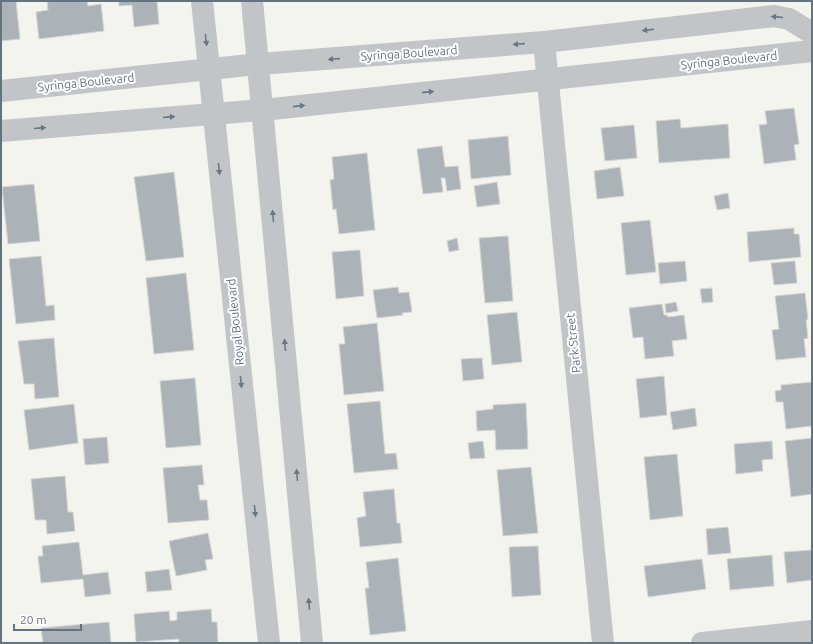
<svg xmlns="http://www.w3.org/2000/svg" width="813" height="644" font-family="Ubuntu,sans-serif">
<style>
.building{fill:#acb3b8;stroke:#d5d5d2}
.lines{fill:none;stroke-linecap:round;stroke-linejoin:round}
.street{stroke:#c1c5c8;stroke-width:22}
.oneway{fill:#677786}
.labels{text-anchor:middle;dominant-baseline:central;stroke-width:4;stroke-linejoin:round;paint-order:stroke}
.street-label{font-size:12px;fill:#627382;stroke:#fff}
</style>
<rect width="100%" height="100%" fill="#f4f4ef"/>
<!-- building -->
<g class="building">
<path d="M1 1H16L20 39 1 41Z"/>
<path d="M47 1H87L88 6 101 4 104 31 39 39 36 12 48 10Z"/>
<path d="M119 1H157L159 24 134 27 132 5 119 6Z"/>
<path d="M794 108 799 144 794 145 796 160 764 164 759 125 767 124 765 111Z"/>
<path d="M680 119 681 128 728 124 730 158 659 163 656 121Z"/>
<path d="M634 125 637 158 605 161 601 128Z"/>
<path d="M508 136 511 175 471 179 468 140Z"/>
<path d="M442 146 445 167 458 166 461 189 447 191 445 178H441L443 192 423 194 417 149Z"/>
<path d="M367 153 375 230 339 234 336 209 333 210 330 180 334 179 332 157Z"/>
<path d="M620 167 624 196 597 199 594 171Z"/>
<path d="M174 172 184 257 146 261 134 177Z"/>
<path d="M497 182 500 204 477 207 474 186Z"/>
<path d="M34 184 40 241 8 244 2 187Z"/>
<path d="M728 193 730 208 717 210 714 196Z"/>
<path d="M650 220 656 272 626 275 621 223Z"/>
<path d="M794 228V234H799L801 257 749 262 747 232Z"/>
<path d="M508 236 513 301 485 303 479 238Z"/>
<path d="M457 238 459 250 449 252 447 241Z"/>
<path d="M360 250 364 296 336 299 332 252Z"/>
<path d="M41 256 46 306 54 305 55 320 16 324 9 259Z"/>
<path d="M685 261 687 281 660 284 658 263Z"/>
<path d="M795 261 797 283 774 285 771 263Z"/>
<path d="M186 273 194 350 154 354 146 278Z"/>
<path d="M398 287 399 293 409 292 412 312 402 313 403 315 377 318 373 290Z"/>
<path d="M712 288 713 302 702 303 700 289Z"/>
<path d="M805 293 808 319 806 320 808 338 804 339 806 357 776 360 772 330 779 329 775 296Z"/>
<path d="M676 302 678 311 666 313 665 304Z"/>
<path d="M662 304 664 315H667L668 317 684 315 687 339 672 341 674 356 645 359 643 337 633 338 629 308Z"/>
<path d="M517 312 522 362 492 365 487 315Z"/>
<path d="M377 323 384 391 344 395 339 344H345L343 327Z"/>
<path d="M54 338 59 397 35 399 34 384H24L18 341Z"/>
<path d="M482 358 484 379 463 381 461 359Z"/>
<path d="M664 376 667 415 640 418 636 379Z"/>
<path d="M195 378 201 445 166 448 160 381Z"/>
<path d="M812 382V426L786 429 783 402H776L775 391 781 390V385Z"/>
<path d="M380 401 385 454 396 453 398 469 354 473 347 404Z"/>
<path d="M526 403 528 449 496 450 495 430 477 431 476 411 493 409V405Z"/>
<path d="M74 404 78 443 29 450 24 410Z"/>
<path d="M695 408 697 426 673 430 670 412Z"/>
<path d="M107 437 109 463 85 465 83 439Z"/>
<path d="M812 438V494L791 497 785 441Z"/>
<path d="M483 441 485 458 470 459 468 443Z"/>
<path d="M772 441 773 459 762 460 763 471 736 474 734 444Z"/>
<path d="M677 454 683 516 650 520 644 457Z"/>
<path d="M202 465 204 485H198L200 500H207L209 520 168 523 163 468Z"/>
<path d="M531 467 538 533 503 536 497 470Z"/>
<path d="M65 476 68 512H73L75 531 47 534 46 520H35L31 479Z"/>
<path d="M394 489 397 523H400L402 543 360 547 357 518 366 516 363 492Z"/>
<path d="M728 527 731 553 708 555 706 529Z"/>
<path d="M208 533 213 559 205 560 207 570 176 576 169 541Z"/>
<path d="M79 542 83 575 108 572 111 594 85 597 83 579 41 583 38 556H43L42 546Z"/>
<path d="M538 546 541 595 512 597 509 547Z"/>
<path d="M812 550V580L787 583 784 552Z"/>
<path d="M772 555 774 586 730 590 727 559Z"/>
<path d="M398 558 406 631 370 635 365 588H369L366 562Z"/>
<path d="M702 559 706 589 648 597 644 566Z"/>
<path d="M169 569 172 590 147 592 145 572Z"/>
<path d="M211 609 212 622H217L218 643H179V639L136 642 134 614 169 611 170 621 177 620V612Z"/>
<path d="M109 622 111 643H43L41 628Z"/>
</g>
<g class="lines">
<!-- street -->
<g class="street">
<path d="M202 1 269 643"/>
<path d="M252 1 312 643"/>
<path d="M544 42 603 643"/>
<path d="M1 91 259 64 544 42 774 16 789 19 812 33"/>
<path d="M1 131 263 110 812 51"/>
<path d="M702 643 812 631"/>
</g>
</g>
<!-- one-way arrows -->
<defs><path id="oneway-solid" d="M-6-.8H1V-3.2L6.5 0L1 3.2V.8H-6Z"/></defs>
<g class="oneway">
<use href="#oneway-solid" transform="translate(777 17) rotate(-175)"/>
<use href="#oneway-solid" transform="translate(648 30) rotate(173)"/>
<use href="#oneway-solid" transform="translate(206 40) rotate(84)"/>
<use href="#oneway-solid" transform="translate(519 44) rotate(176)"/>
<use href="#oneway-solid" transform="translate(334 59) rotate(176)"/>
<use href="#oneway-solid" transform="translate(428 92) rotate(-6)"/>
<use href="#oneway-solid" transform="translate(299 106) rotate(-6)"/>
<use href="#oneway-solid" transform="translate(169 117) rotate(-5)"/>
<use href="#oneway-solid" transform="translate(40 128) rotate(-5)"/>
<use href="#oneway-solid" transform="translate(219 169) rotate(84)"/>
<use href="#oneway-solid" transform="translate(273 216) rotate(-95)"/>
<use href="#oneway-solid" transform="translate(285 345) rotate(-95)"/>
<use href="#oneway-solid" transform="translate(241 382) rotate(84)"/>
<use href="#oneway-solid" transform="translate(297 475) rotate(-95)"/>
<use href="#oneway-solid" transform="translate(255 511) rotate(84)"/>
<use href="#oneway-solid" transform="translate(309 604) rotate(-95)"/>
</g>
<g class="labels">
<!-- street labels -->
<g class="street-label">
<text transform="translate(409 53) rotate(-4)">Syringa Boulevard</text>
<text transform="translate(729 60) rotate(-6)">Syringa Boulevard</text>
<text transform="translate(86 82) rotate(-6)">Syringa Boulevard</text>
<text transform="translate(235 322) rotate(-96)">Royal Boulevard</text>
<text transform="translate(573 343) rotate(-96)">Park Street</text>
</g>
</g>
<!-- border -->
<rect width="813" height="644" fill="none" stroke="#627382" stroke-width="4"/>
<!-- scale -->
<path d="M14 624v6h67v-6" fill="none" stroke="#627382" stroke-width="2"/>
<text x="20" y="624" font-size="12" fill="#627382" stroke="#ffffff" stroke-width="3" paint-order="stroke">20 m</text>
</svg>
